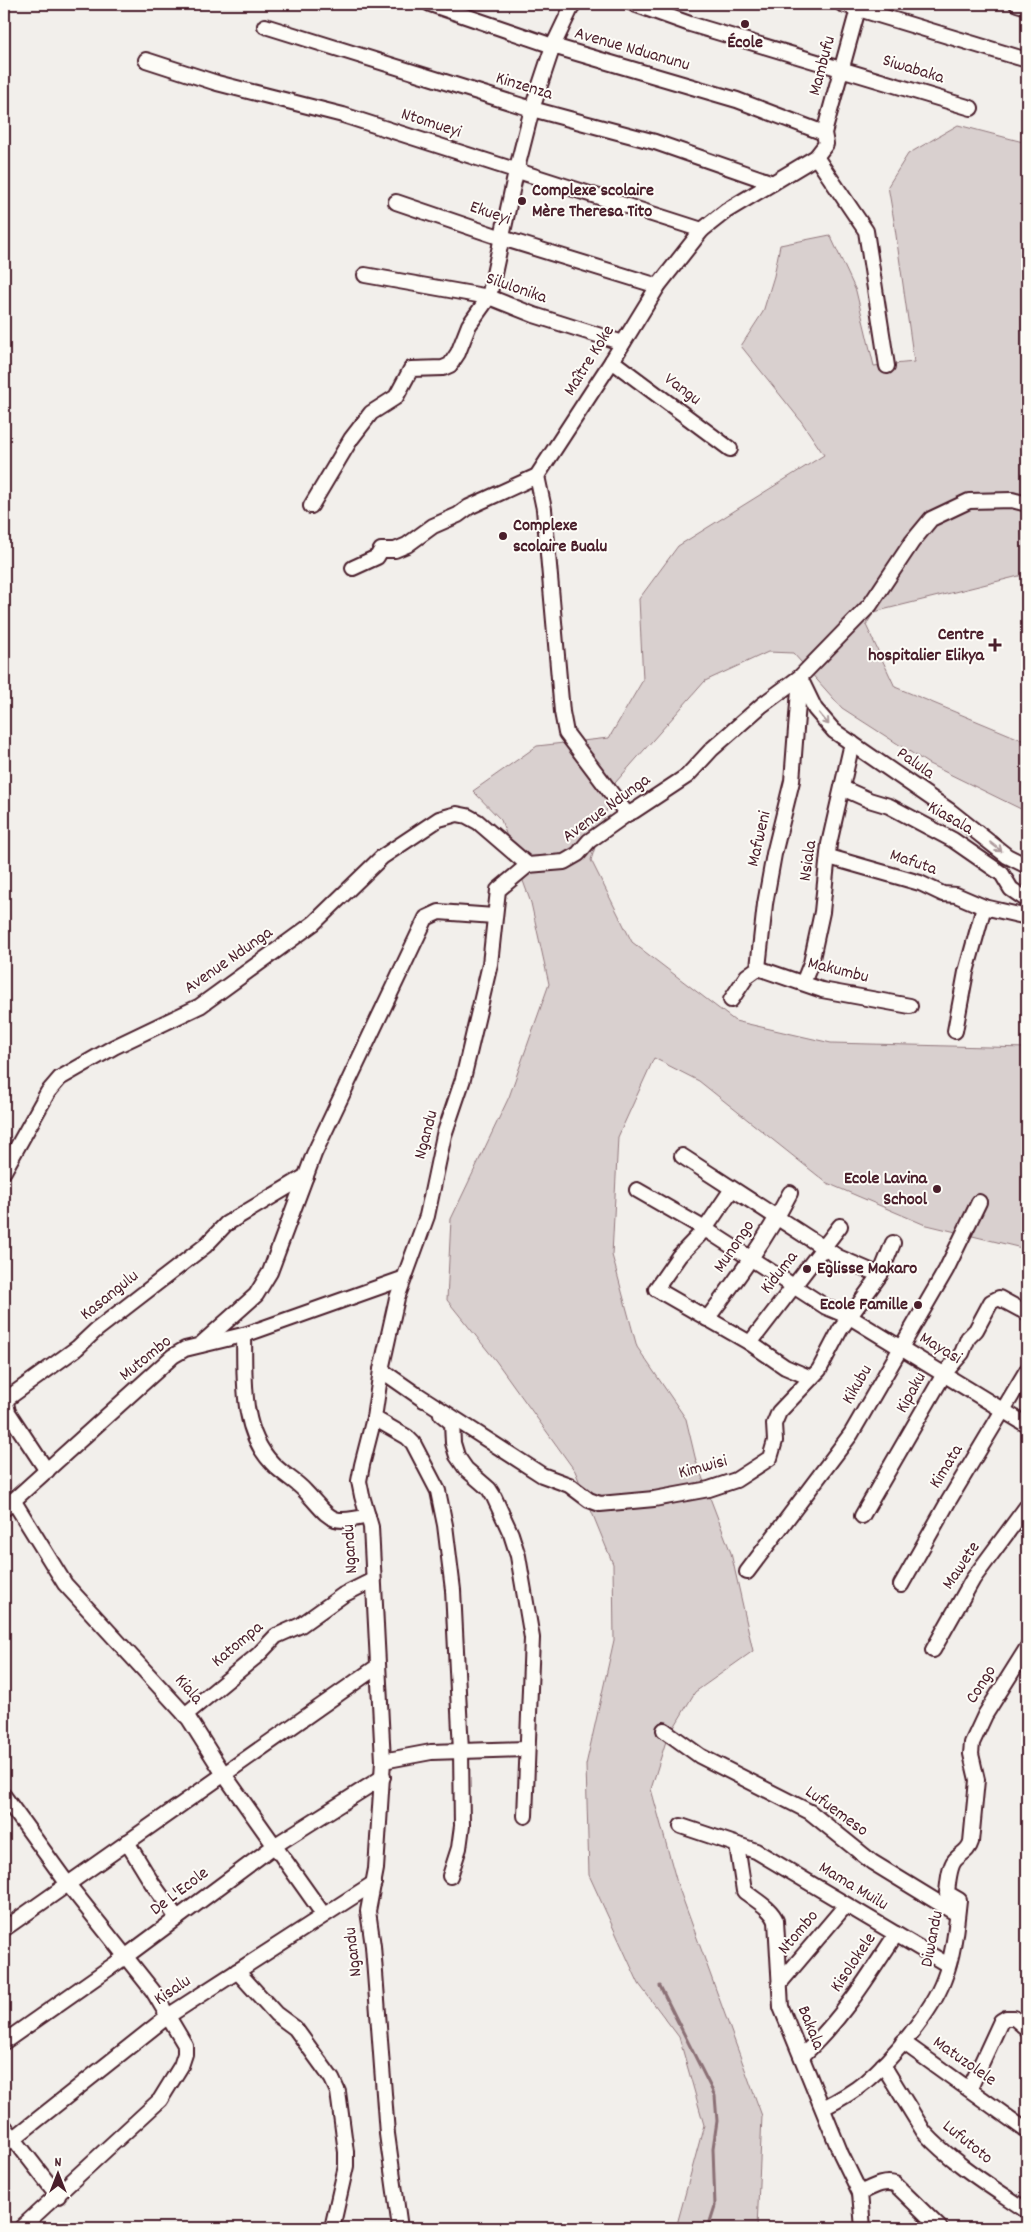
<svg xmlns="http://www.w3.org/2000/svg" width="1031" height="2232" font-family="Dekko,sans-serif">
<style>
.green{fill:#d9d0cf;stroke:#92787d}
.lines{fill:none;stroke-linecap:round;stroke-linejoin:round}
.stream{stroke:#8b6f75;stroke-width:3}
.minor-casing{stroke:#4a1f2b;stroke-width:18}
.minor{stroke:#fdfcf7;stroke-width:14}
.oneway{stroke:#ac999b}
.poi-dot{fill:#4a1f2b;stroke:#fdfcf7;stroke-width:2}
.labels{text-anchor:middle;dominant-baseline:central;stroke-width:4;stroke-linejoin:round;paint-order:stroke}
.poi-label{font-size:18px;font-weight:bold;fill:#4a1f2b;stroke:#fdfcf7;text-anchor:start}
.street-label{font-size:18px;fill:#4a1f2b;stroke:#fdfcf7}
</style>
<rect width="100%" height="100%" fill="#f2efeb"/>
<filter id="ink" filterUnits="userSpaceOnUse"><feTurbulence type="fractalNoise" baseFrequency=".02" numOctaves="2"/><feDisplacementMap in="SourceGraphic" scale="10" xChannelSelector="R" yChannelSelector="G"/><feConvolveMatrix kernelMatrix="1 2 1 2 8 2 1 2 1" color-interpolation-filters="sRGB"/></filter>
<g filter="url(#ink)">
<!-- green -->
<path class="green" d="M958 125 1023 142 1024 224 1027 239V574L874 612 866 625 895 687 1027 742V812L929 764 842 708 793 653 768 652 705 681 615 783 591 860 632 942 735 1021 831 1043 1027 1048 1026 1249 923 1224 827 1183 699 1081 654 1058 618 1137 612 1255 637 1347 686 1419 696 1461 731 1553 753 1651 695 1692 666 1741 651 1789 677 1883 762 2116 757 2228H676L704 2125 679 2037 639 1984 589 1875 586 1765 614 1640 613 1564 575 1471 496 1361 447 1300 451 1219 509 1097 549 984 531 903 501 820 473 791 537 746 609 738 643 680 639 599 678 546 824 455 801 421 741 346 763 312 774 276 780 245 830 235 856 291 874 366 914 362 894 221 888 186 908 154Z"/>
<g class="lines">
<!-- stream -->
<path class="stream" d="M660 1986 715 2096 717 2121 713 2148 715 2206 708 2228"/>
<!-- minor casing -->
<g class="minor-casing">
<g id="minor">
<path d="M430 4 553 46 737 100 824 133"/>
<path d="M634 4 690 24 971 108"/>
<path d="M842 4 1027 60"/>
<path d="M1017 4 1027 7"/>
<path d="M265 26 532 109 655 142 773 183"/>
<path d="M146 60 217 83 343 115 702 230"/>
<path d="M816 157 866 231 887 366"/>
<path d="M396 202 502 238 658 286"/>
<path d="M365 275 489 297 534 315 623 343"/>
<path d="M612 361 730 449"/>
<path d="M537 476 544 509 562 712 566 733 627 814"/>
<path d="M311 506 351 439 371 413 396 397 411 369 443 368 450 365 458 353 469 325 489 297 516 172 532 109 553 46 573 4"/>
<path d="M353 568 377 557 381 550H395L407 545 433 526 458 515 469 507 537 476 612 361 658 286 702 230 726 211 816 157 826 144 824 133 858 9"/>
<path d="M800 678 815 709 834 731 950 811 1007 856 1027 866"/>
<path d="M842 788 869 800 889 806 953 840 1002 874 1011 889 1027 900"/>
<path d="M829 857 920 883 943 894 956 895 984 907 1027 917"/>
<path d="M758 968 822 990 910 1006"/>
<path d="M803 983 811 963 822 912 829 844 852 743"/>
<path d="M731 1000 747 976 758 968 765 904 774 854 792 781 800 677"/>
<path d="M955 1031 966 972 984 907"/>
<path d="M682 1156 838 1257 880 1275"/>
<path d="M4 1171 48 1092 60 1078 114 1047 200 1006 314 923 382 857 439 819 457 814 467 816 478 822 528 865 564 862 578 854 589 841 627 814 634 811 687 776 712 749 762 705 800 677 870 605 912 542 931 519 969 501 1012 500 1027 504"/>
<path d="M732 1189 705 1229 679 1256 656 1289 750 1343 785 1367 811 1378"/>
<path d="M637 1190 705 1229 826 1307 850 1317 1027 1425"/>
<path d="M707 1319C737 1279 767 1238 790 1193"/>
<path d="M244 1335C245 1379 240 1429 272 1463 282 1474 295 1480 305 1491 331 1518 328 1526 368 1516"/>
<path d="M750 1343 840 1226"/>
<path d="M200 1345 256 1295 270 1272 314 1154 426 918 439 912 494 916"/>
<path d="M381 1370 424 1400"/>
<path d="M418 1395 542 1475 569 1485 589 1500 600 1504 654 1499 709 1489 736 1480 770 1458 775 1441 774 1424 779 1412 819 1370 840 1330 880 1275 893 1243"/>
<path d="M441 1414 452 1423 453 1443 457 1456 466 1469 489 1489 494 1497 511 1534 518 1556 532 1638 525 1816"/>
<path d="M374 1418 407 1437 413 1443 438 1491 445 1525 453 1590 461 1751 462 1826 459 1848 450 1876"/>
<path d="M47 1471 8 1412 6 1403 8 1398 77 1348 95 1331 205 1246 226 1224 306 1176"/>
<path d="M13 1500 65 1584 189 1719 223 1773 323 1914"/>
<path d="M4 1509 173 1356 185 1349 247 1334 402 1279"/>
<path d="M862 1516 944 1374 962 1353 968 1338 976 1330 991 1302 999 1298 1027 1313"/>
<path d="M747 1572 851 1434 946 1270 979 1202"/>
<path d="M901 1585 948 1502 1027 1370"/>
<path d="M933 1650 973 1579 1027 1506"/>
<path d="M185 1715 258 1655 276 1636 301 1625 343 1595 373 1580"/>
<path d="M664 1730 700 1756 810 1812 872 1862 957 1914"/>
<path d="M383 1761 431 1752 527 1749"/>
<path d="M4 1796 67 1883 153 1991 185 2045V2054L181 2066 160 2100 21 2228"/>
<path d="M681 1826 756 1851 948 1965"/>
<path d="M127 1842 152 1883 177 1918"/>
<path d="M737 1845 744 1891C755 1900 771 1908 776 1921L781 2007 841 2154 860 2193 863 2228"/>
<path d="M4 1929 378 1666"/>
<path d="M237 1971 276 2014 295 2028 332 2079 338 2092 346 2152V2166L332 2228"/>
<path d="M779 1984 846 1905"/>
<path d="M4 2042 125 1957 274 1846 383 1777"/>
<path d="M903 2042 1027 2131"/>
<path d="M802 2056C841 2020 867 1979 896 1934"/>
<path d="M883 2065 924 2132C952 2163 992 2187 1027 2211"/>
<path d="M970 2088 1001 2021 1006 2018H1014L1027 2029"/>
<path d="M823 2108C837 2101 852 2093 865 2082 892 2059 932 2012 944 1979 954 1954 956 1927 959 1900L947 1893C948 1884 949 1867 955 1860 961 1853 968 1852 971 1842L977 1780 971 1754 972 1743 985 1715 1027 1648"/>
<path d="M4 2126 58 2196"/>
<path d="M4 2144 13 2139 168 2016 374 1883"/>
<path d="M860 2193C871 2188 883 2180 895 2184L940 2228"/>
<path d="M400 2228 387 2134 373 1946 368 1911 376 1869 383 1761 371 1527 362 1496 359 1481 362 1465 374 1418 381 1370 397 1298 427 1216 444 1135 463 1079 490 964 498 890 528 865"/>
</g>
</g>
<!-- minor -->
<use href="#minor" class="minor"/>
</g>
<!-- one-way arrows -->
<defs><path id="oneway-shaft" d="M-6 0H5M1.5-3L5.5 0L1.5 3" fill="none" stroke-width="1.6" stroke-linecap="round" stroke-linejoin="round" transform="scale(1.25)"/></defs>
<g class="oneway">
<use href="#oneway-shaft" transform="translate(824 719) rotate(50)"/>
<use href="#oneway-shaft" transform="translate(996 847) rotate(38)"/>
</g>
</g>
<!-- markers -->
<g class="poi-dot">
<circle cx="745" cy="24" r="5"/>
<circle cx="522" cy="201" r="5"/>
<circle cx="503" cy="536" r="5"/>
<path d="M992.5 637.5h5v5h5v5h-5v5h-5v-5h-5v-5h5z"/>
<circle cx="937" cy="1189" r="5"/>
<circle cx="807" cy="1269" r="5"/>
<circle cx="918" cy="1305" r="5"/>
</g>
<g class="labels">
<!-- poi labels -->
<g class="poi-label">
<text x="745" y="43" text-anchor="middle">École</text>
<text x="532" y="191">Complexe scolaire<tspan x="532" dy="21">Mère Theresa Tito</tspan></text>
<text x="513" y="526">Complexe<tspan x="513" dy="21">scolaire Bualu</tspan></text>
<text x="984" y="635" text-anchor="end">Centre<tspan x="984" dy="21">hospitalier Elikya</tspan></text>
<text x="927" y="1179" text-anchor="end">Ecole Lavina<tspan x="927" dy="21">School</tspan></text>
<text x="817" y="1269">Eglisse Makaro</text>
<text x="908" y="1305" text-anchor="end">Ecole Famille</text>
</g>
<!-- street labels -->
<g class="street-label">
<text transform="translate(632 50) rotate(16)">Avenue Nduanunu</text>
<text transform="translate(823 66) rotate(-75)">Mambufu</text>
<text transform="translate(913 70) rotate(17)">Siwabaka</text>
<text transform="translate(524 87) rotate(17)">Kinzenza</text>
<text transform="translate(431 124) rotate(18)">Ntomueyi</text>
<text transform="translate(490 214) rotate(19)">Ekueyi</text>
<text transform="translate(516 289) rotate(19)">Silulonika</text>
<text transform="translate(590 361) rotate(-58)">Maître Koke</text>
<text transform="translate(682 390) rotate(37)">Vangu</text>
<text transform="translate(915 764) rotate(35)">Palula</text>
<text transform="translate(607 809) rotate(-36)">Avenue Ndunga</text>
<text transform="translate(950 819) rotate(30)">Kiasala</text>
<text transform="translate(760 839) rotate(-77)">Mafweni</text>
<text transform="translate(809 861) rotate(-82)">Nsiala</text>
<text transform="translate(913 863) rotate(19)">Mafuta</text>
<text transform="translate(229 961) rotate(-35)">Avenue Ndunga</text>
<text transform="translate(838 971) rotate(14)">Makumbu</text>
<text transform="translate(427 1135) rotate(-75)">Ngandu</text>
<text transform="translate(735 1247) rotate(-56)">Munongo</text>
<text transform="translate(780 1273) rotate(-52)">Kiduma</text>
<text transform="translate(110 1296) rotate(-39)">Kasangulu</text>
<text transform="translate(940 1349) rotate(31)">Mayasi</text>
<text transform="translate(146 1359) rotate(-39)">Mutombo</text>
<text transform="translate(858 1385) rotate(-60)">Kikubu</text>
<text transform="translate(912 1393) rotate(-61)">Kipaku</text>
<text transform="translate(947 1467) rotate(-58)">Kimata</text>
<text transform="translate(703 1468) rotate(-15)">Kimwisi</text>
<text transform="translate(351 1549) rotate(-94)">Ngandu</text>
<text transform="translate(962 1566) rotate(-56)">Mawete</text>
<text transform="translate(238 1645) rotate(-40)">Katompa</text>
<text transform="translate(982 1685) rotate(-58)">Congo</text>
<text transform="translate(188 1690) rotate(50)">Kiala</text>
<text transform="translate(836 1812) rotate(36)">Lufuemeso</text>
<text transform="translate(853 1887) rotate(31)">Mama Muilu</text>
<text transform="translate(180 1892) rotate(-37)">De L'Ecole</text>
<text transform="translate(799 1933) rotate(-50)">Ntombo</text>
<text transform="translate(933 1939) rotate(-79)">Diwandu</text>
<text transform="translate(354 1952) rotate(-97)">Ngandu</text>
<text transform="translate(854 1963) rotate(-56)">Kisolokele</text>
<text transform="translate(173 1991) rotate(-34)">Kisalu</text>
<text transform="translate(810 2028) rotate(68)">Bakala</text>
<text transform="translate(964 2062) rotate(35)">Matuzolele</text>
<text transform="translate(967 2143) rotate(39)">Lufutoto</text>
</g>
</g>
<!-- margin -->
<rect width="1031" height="2232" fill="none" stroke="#fdfcf7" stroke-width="20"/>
<rect x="10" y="10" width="1011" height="2212" fill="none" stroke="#4a1f2b" stroke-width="2" filter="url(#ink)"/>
<!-- north arrow -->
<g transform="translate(58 2174)" stroke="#fdfcf7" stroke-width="4" paint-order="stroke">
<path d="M0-4L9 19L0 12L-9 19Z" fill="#4a1f2b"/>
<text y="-8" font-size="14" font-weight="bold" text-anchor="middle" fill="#4a1f2b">N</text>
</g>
</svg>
